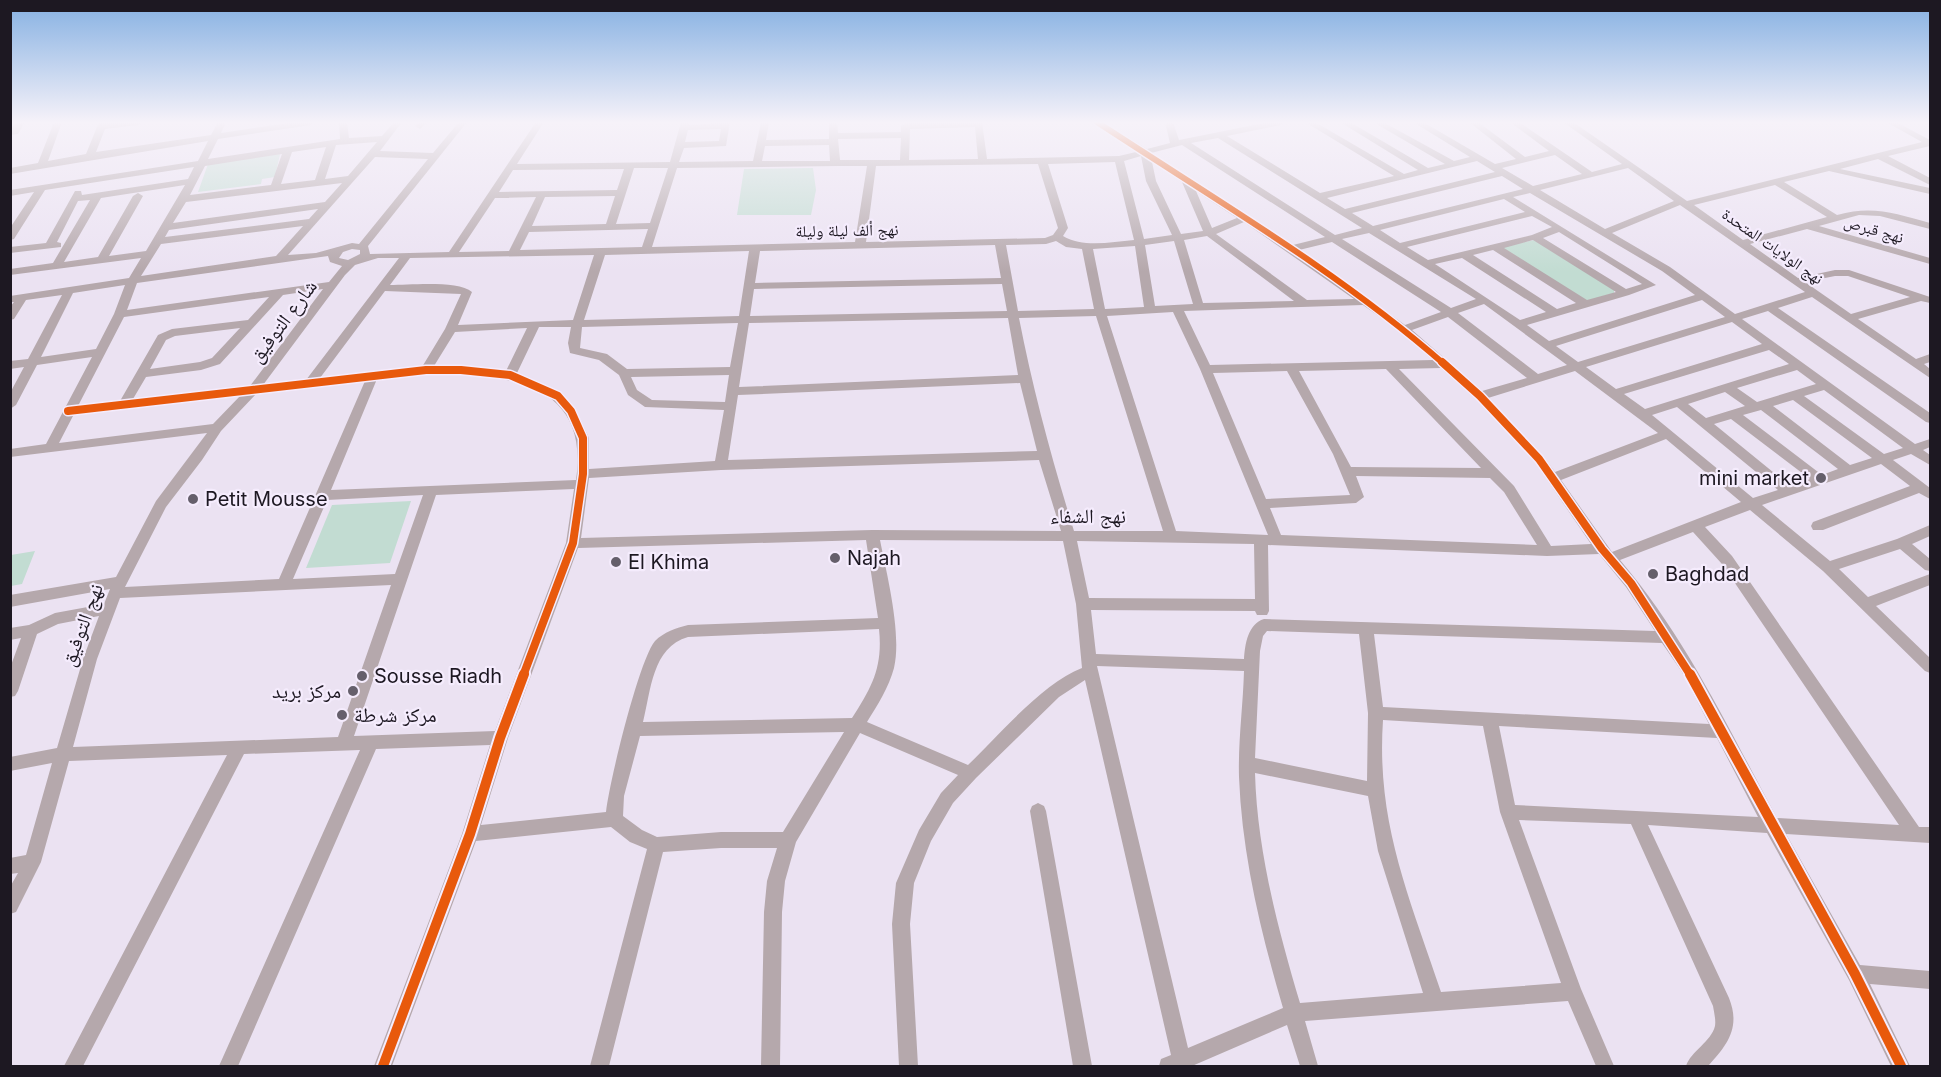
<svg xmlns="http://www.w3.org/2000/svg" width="1941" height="1077" viewBox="0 0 1941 1077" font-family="Inter,'Noto Naskh Arabic',sans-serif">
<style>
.green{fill:#c2dcd2}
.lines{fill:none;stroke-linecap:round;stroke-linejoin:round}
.minor{fill:#b5a8ac;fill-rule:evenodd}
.cycleway-far2-casing{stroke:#f5ecfd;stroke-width:9}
.cycleway-far1-casing{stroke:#f5ecfd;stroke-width:11}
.cycleway-casing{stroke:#f5ecfd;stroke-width:14}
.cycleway-far2{stroke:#e8590c;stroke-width:6}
.cycleway-far1{stroke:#e8590c;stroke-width:8}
.cycleway{stroke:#e8590c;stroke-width:10}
.poi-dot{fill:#655f6b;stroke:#f5ecfd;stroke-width:2}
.labels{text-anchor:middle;stroke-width:4.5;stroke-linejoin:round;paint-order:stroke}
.far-street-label{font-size:16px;fill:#1d1822;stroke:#f5ecfd}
.street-label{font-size:20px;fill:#1d1822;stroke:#f5ecfd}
.poi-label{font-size:20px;fill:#1d1822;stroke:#f5ecfd;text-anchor:start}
</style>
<rect width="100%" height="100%" fill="#ebe2f2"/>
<path class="green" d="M280 154 275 177 262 179 261 184 198 192 208 164Z
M813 168 816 190 811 215H737L744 169Z
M1534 240 1614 290V293L1586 301 1504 250 1503 247Z
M411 501 390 563 306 568 332 505Z
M35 551 22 584 11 586V555Z"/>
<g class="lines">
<path class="minor" d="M17 122H25L18 134 10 135V129Z
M54 122H62L48 161 86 154 99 122H107V123L142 122 138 125 105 129 96 152 211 135 218 122H226L221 133 295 122H315L311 125 218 139 208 159 340 139 339 122H347L349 138 382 136 394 122H402L380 151 433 153 459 122H467L368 246 370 254 449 252 536 122H544L517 164 670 162 681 122H689V125L730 122 726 146 684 148 679 162 753 161 761 122H769L766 140 829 139V122H837L838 133 901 132V126L906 123 982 122 987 159 1119 156 1136 152 1093 122H1103L1147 149 1170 143 1165 122H1173L1179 140 1269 122H1285L1281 125 1227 136 1320 193 1394 176 1305 122H1315L1404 174 1418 170 1340 122H1350L1428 168 1445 164 1373 122H1383L1454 161 1470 157 1413 122H1423L1495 164 1516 159 1469 122H1478L1525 157 1549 151 1510 122H1519L1592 172 1622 164 1563 122H1573L1687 201 1922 142 1886 122H1896L1930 140V146L1888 156 1930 178V185L1878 159 1840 169 1930 188V194L1829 171 1784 182 1837 215C1874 205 1895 214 1930 223V229L1880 216 1859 215 1819 226 1930 258V264L1807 229 1750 244 1798 278 1835 270H1849L1930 297V303L1921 301 1858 319 1916 359 1930 354V362L1924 364 1930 369V378L1812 297 1778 308 1930 413V423L1926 422 1768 311 1742 319 1915 444 1930 439V447L1923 450 1930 455V465L1911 454 1893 460 1930 488V499L1919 493 1823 530H1813L1811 526 1813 522 1910 486 1881 464 1762 505 1830 561 1897 539 1930 525V536L1912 544 1930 559V571L1925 570 1900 549 1839 569 1868 597 1930 574V585L1876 606 1930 658V673L1925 671 1823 571 1750 510 1705 527 1732 556 1919 827H1930V843L1786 834 1860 965 1930 971V989L1870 984 1910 1066H1891L1849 980 1767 833 1648 825 1729 998C1741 1028 1727 1045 1708 1066H1686C1691 1051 1711 1042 1715 1026 1716 1020 1714 1012 1713 1006L1631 824 1519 820 1581 989 1614 1066H1596L1568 1001 1305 1021 1318 1066H1300L1287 1025 1192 1066H1159L1161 1059 1171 1055 1085 680 1059 697 976 778 953 803 931 841 914 883 910 924 918 1066H899L892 924 896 883 919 830 941 793 958 775 860 733 796 842 785 881 782 912 780 1066H761L764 912 767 881 777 848H721L663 852 609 1066H590L647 849 630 842 611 827 476 841 392 1066H374L462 834 490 745 376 749 238 1066H219L360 750 244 754 83 1066H64L227 755 69 761 41 862 16 912 10 914V887L18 873 10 874V858L26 855 52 763 10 771V757L57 748 83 659 99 616 58 624 37 634 18 691 15 696 10 697V668L21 638 10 640V628L29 625 55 613 104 604 110 589 10 607V595L116 577 156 501 207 433 10 457V449L46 444 92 357 37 365 16 405 10 409V393L24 367 10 369V361L28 359 62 295 26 300 14 319 10 320V307L14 302H10V296L129 278 141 258 10 275V269L53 263 90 200 78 201 57 242 61 243V247L10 253V247L46 243 75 191H81L82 195 188 179 194 167 45 190 14 239 10 240V228L34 192 10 196V190L198 161 208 141 10 174V168L38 163ZM975 127 978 159 909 160 910 129ZM721 129 719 141 685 142 688 130ZM901 138 900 160H840L838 139ZM1218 138 1362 228 1335 235 1191 143ZM377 142 348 176 325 179 336 145ZM829 145 830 161H762L765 146ZM1182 145 1325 237 1293 245 1151 153ZM326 147 315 180 281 184 292 152ZM282 154 271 185 190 195 205 166ZM1555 155 1582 174 1533 186 1502 168ZM1141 156 1146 181 1172 235 1144 239 1124 161ZM375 157 428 159 359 244 352 243 316 253 288 255ZM1477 161 1495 172 1345 209 1327 198ZM1115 162 1134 240C1111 242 1083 248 1063 236L1068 228 1048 164ZM1152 162 1182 182 1203 231 1181 234 1156 181ZM1038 164 1058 228 1053 235 1045 238 866 242 876 166ZM838 166H867L855 242 652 247 677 168ZM634 168H668L650 223 616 224ZM1628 168 1674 201 1605 229 1540 190ZM624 169 617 190 499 192 513 170ZM1502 176 1523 189 1373 226 1352 213ZM342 183 325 202 173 223 186 202ZM185 185 146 251 109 256 143 196 138 193 133 196 98 257 64 262 101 198ZM1775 185 1827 217 1743 240 1694 205ZM1196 191 1237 218 1212 228ZM1530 193 1662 271 1695 295 1549 341 1527 325 1629 295 1656 285 1513 197ZM615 196 606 224 532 226 545 197ZM536 197 509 251 459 252 495 198ZM1504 199 1525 212 1400 243 1380 230ZM1680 205 1805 292 1735 314 1670 267 1612 233ZM318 209 309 219 165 237 169 230ZM1532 216 1552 227 1532 235 1428 260 1407 247ZM1244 222 1354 299 1307 300 1216 234ZM303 226 276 256 141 276 161 244ZM648 229 642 247 520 250 529 232ZM1559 232 1642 284 1626 289 1543 238ZM1369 233 1476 299 1451 308 1342 239ZM1207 236 1294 301 1203 303 1184 240ZM1533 240 1616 292 1587 300 1504 248ZM1056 241 1066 247 1082 249 1094 309 1018 311 1006 245 1046 244ZM1174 241 1193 304 1155 306 1145 245ZM1332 242 1441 312 1405 325 1299 250ZM995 245 1001 278 755 283 760 251ZM1135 246 1144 307 1105 309 1093 249ZM352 249 360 250V254L348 260 339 258 343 252ZM1493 250 1576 303 1557 309 1473 255ZM749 251 739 316 584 320 605 255ZM594 255 573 320 458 325 472 292C458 280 410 285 390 285L410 258ZM328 256 330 262 342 266 329 282 127 310 137 283ZM378 258H399L306 380 263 385 345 275 355 265ZM1462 258 1546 312 1520 320 1435 264ZM1835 276H1848L1910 297 1851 314 1805 282ZM1002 284 1007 311 750 316 754 289ZM125 285 114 314 96 349 41 357 73 293ZM323 289 250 386 133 399 146 377 201 370 220 364 283 295ZM385 291 461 294 445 329 422 367 320 378ZM269 297 248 320 172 329 158 335 120 401 78 406 124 317ZM1702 300 1725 317 1578 362 1556 346ZM1484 304 1567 365 1538 374 1458 313ZM1363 305 1400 331 1433 360 1210 365 1184 311ZM1173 312 1200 369 1268 535 1176 531 1107 316ZM1096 316 1163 531H1074C1052 460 1033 390 1019 318ZM1448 317 1527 378 1482 391 1412 330ZM1008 318 1018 375 739 387 749 323ZM1732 322 1762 344 1616 389 1586 367ZM738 323 730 367 627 369 607 354 580 348 582 327ZM539 327H571L568 343 570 353 599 360 619 375 628 395 645 407 724 410 715 461 589 469V438L575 408 562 393 517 373ZM240 328 212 358 200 362 150 369 166 340 175 336ZM527 328 506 371 461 366H434L455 332ZM1769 350 1789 364 1645 409 1624 394ZM1441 368 1476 399 1535 462 1591 544 1551 546 1514 486 1399 369ZM1386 369 1481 468 1351 467 1299 371ZM1797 370 1816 384 1757 402 1737 388ZM1287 371 1333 454 1350 495 1266 499 1213 373ZM1575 371 1658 433 1555 472 1543 456 1488 398ZM426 374C501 374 591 379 576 480L331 490 377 379ZM729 375 725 402 652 400 637 390 631 377ZM365 381 279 579 125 587 166 507 202 460 221 431 257 393ZM1020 383 1037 451 728 460 738 395ZM1824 390 1903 448 1884 454 1804 396ZM1725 392 1745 406 1706 418 1688 404ZM241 395 213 424 59 443 74 414ZM1793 400 1872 458 1850 465 1773 406ZM1677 407 1778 490 1753 498 1652 415ZM1761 410 1838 469 1822 475 1743 415ZM1731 419 1810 479 1790 486 1714 424ZM1666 439 1741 502 1612 552 1561 480ZM1039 460 1061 531 872 530 581 538 589 478 721 470ZM1356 476 1490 478 1504 492 1537 545 1281 535 1270 508 1356 503 1364 497ZM574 489 566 543 495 731 354 736 436 495ZM423 495 395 574 293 579 327 500ZM1693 532 1722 564 1899 825 1777 818C1729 730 1686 637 1620 560ZM866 540 878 618 688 625C676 628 664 632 655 641 639 660 609 783 606 812L481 825 508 738 578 548ZM880 540 1063 541 1076 604 1082 668C1044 682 999 735 968 765L867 722C877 706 889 687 894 668 902 634 887 575 880 540ZM1077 541 1254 544 1255 599 1089 598ZM1268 545 1547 556 1599 554 1626 587 1655 631 1264 619C1248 624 1245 644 1244 659L1096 654 1091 610 1255 611 1257 615H1267L1269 611ZM391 585 338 737 73 747 97 659 120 598ZM879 629C883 667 872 687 852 718L643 722C651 691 652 647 688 637ZM1267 631 1359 634 1368 713 1367 781 1255 758 1260 651 1263 636ZM1374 634 1662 643 1682 672 1709 724 1383 707ZM1097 666 1244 671C1243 706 1238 742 1239 777 1242 855 1261 933 1283 1008L1188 1048ZM1383 720 1483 726 1500 812 1561 983 1441 992C1409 896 1376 823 1383 720ZM1499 726 1717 738 1758 817 1515 805ZM844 732 783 832H721L657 837 642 830 623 816 624 796 640 736ZM1255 773 1368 796 1378 851 1423 993 1300 1003C1278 929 1257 850 1255 773Z
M419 122H427L420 129 415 126Z
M1038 803 1044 806 1046 811 1092 1066H1073L1030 811 1032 806Z"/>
<g class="cycleway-far2-casing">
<path id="cycleway-far2" d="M1097 122C1214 199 1338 271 1444 364"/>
</g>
<g class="cycleway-far1-casing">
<path id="cycleway-far1" d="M1442 362 1480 396 1539 459 1602 549 1631 583 1691 676
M68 411 426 370H461L510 375 558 396 571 411 583 438V474L573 543 523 676"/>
</g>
<g class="cycleway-casing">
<path id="cycleway" d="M1690 674 1855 974 1901 1066
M383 1066 470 834 500 738 524 674"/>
</g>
<use href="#cycleway-far2" class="cycleway-far2"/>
<use href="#cycleway-far1" class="cycleway-far1"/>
<use href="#cycleway" class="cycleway"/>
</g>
<linearGradient id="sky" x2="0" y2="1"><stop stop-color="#85b0e2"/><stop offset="0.45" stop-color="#f6f2f9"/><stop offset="1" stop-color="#f6f2f9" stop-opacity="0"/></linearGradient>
<rect width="1941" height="272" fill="url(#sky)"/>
<g class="poi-dot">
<circle cx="1821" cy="478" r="6"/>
<circle cx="193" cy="499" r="6"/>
<circle cx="835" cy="558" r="6"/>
<circle cx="616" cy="562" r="6"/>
<circle cx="1653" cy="574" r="6"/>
<circle cx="362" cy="676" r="6"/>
<circle cx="353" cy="691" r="6"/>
<circle cx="342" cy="715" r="6"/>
</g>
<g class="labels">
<g class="far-street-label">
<text transform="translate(1874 229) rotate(16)" y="6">نهج قبرص</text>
<text transform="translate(847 230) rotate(-1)" y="6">نهج ألف ليلة وليلة</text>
<text transform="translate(1773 246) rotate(35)" y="6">نهج الولايات المتحدة</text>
</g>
<g class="street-label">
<text transform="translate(283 321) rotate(-53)" y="7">شارع التوفيق</text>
<text x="1088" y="523">نهج الشفاء</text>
<text transform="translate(82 625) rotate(-70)" y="7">نهج التوفيق</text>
</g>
<g class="poi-label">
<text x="1809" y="485" text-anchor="end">mini market</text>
<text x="205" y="506">Petit Mousse</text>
<text x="847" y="565">Najah</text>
<text x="628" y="569">El Khima</text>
<text x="1665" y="581">Baghdad</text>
<text x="374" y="683">Sousse Riadh</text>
<text x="341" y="698" text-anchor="end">مركز بريد</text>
<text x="354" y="722">مركز شرطة</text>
</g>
</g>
<rect width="1941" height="1077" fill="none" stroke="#1d1822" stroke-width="24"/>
</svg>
